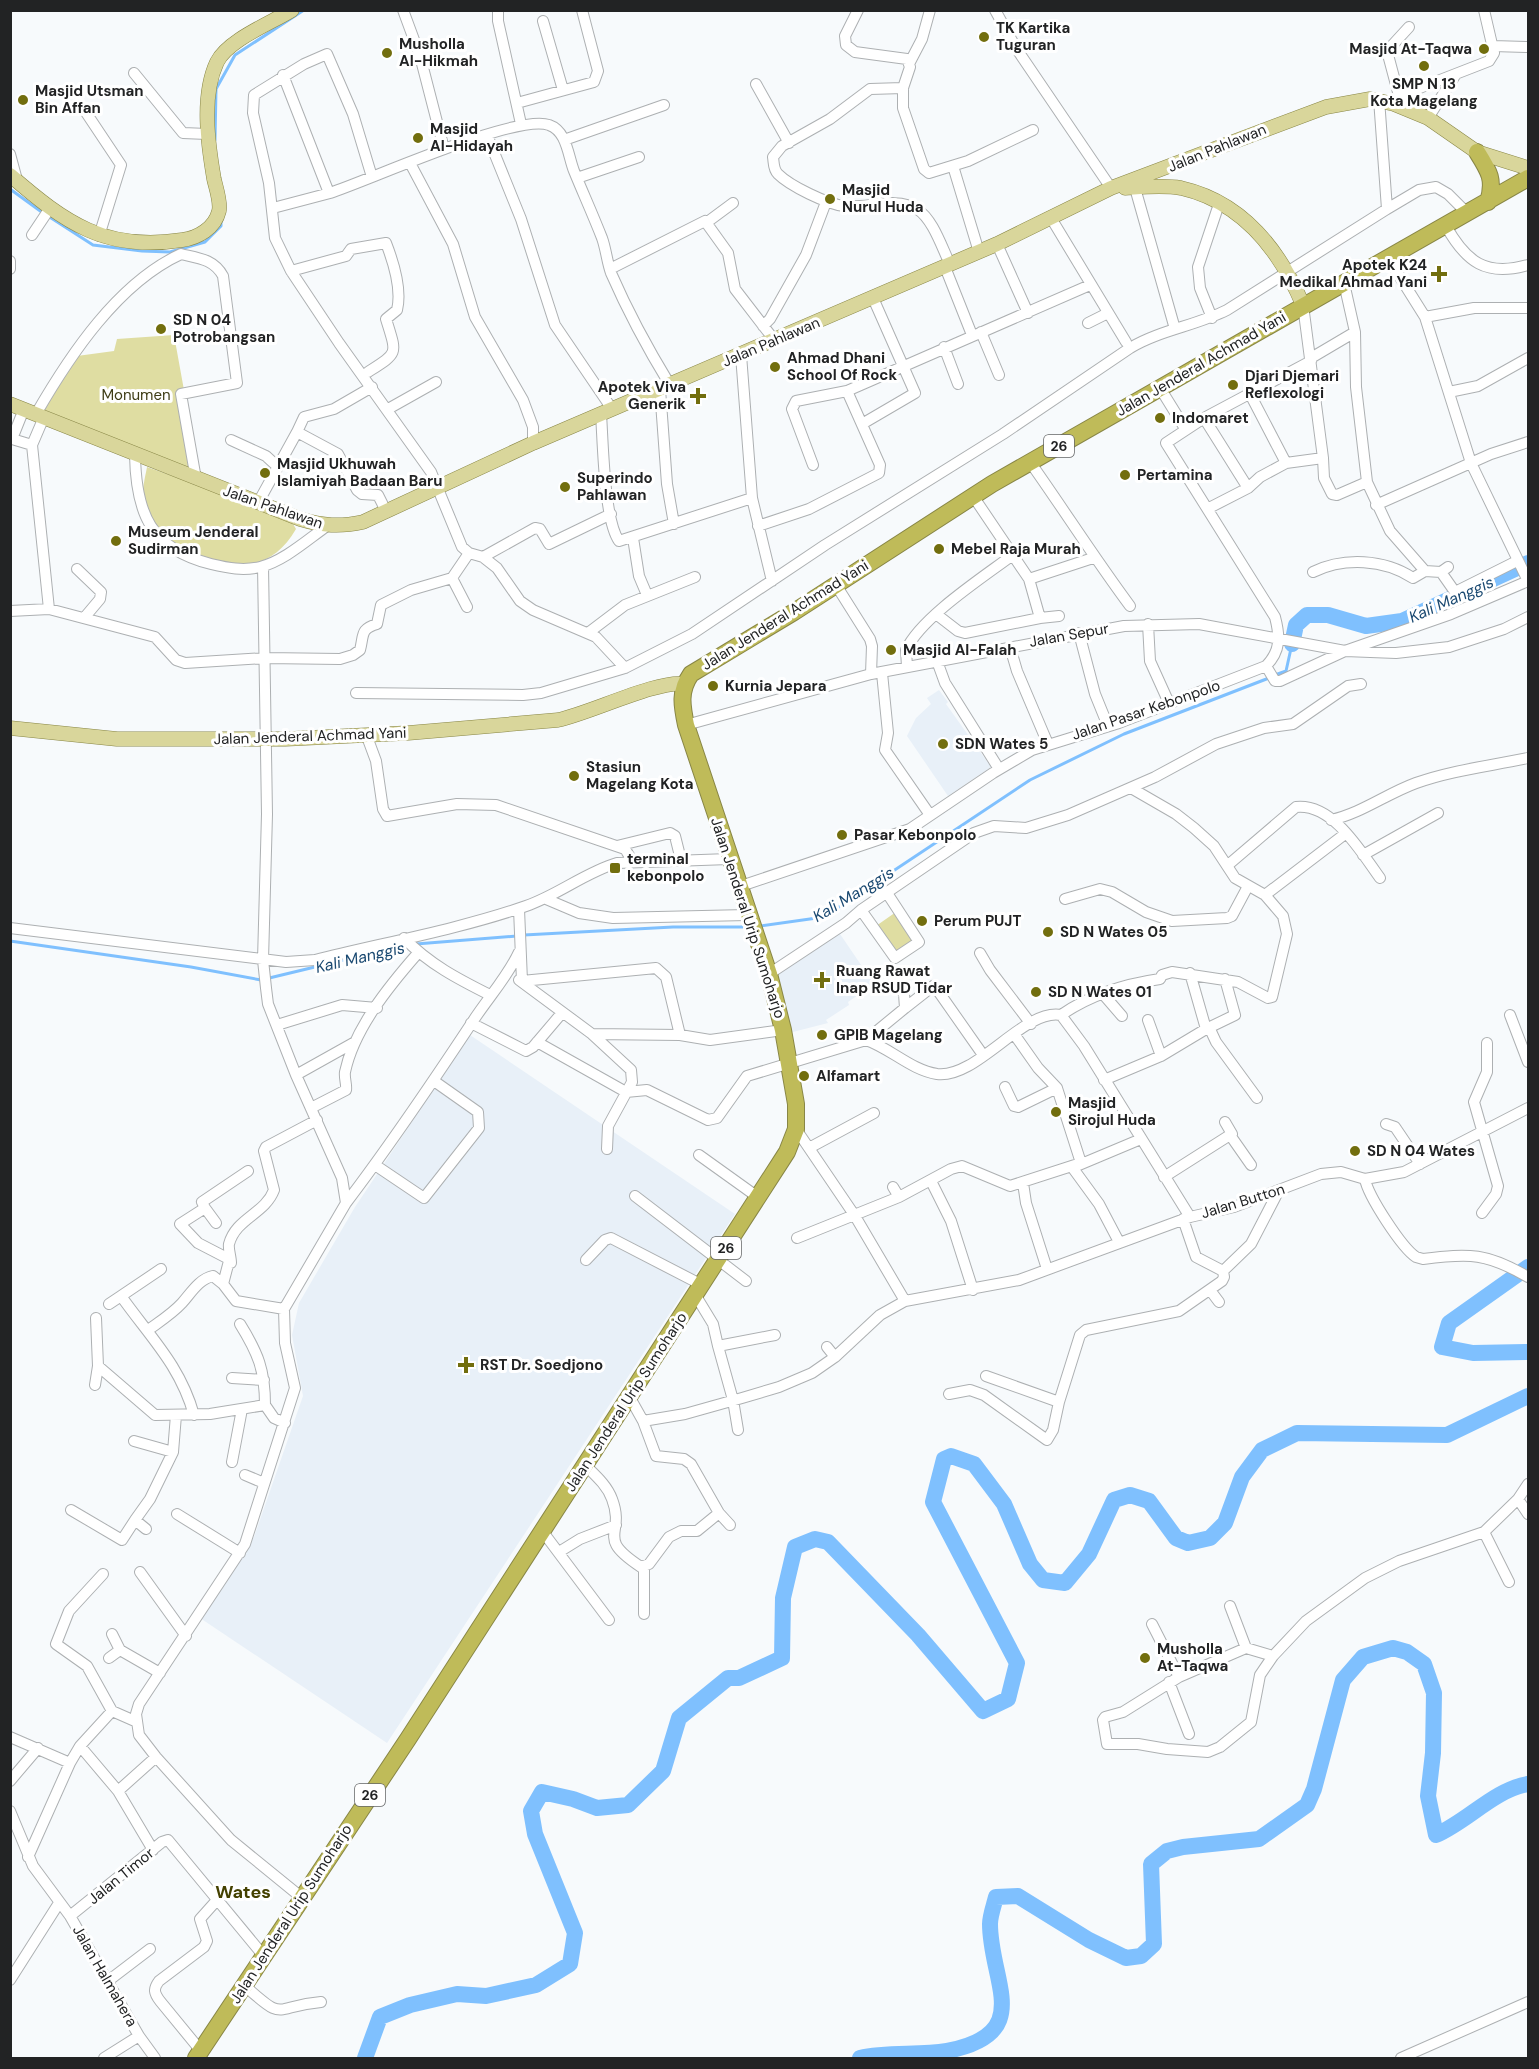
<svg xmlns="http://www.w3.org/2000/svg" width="1539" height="2069" viewBox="0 0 1539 2069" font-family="'DM Sans',sans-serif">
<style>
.built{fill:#e8f0f8}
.green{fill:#dfdda2}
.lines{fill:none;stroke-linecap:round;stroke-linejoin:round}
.stream{stroke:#7fc0fe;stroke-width:3}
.river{stroke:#7fc0fe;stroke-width:16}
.minor-casing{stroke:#adb0b2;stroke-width:12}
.major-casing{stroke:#888646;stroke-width:15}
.highway-casing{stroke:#888646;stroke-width:18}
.minor{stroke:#fff;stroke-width:10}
.major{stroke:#d9d69b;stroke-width:14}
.highway{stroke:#bfbb59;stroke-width:16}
.poi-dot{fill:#726e0e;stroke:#fff;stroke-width:2}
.labels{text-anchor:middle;stroke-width:6;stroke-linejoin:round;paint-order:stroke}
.shield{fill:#fff;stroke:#646566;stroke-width:1.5}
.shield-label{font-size:14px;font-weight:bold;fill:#222324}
.poi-label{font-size:15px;font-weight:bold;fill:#222324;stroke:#fff;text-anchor:start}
.street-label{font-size:15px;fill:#222324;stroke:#fff}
.park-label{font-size:15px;fill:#3f3d17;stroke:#fff}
.water-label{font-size:16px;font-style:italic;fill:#1a4971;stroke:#fff}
.quarter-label{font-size:18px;font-weight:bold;fill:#444100;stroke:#fff}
</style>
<rect width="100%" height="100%" fill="#f7fafc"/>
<path class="built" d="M939 690 948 702 946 704 991 767 948 796 907 736 916 718 931 704 927 698Z
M838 931 874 984 848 1002 849 1005 826 1020 828 1023 789 1033 771 976Z
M470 1035 735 1214 387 1743 200 1618 254 1537 303 1396 292 1335 299 1303 355 1207Z"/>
<path class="green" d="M174 335 199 473 42 409 77 356 114 351 117 339Z
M147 467 289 517 296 529C270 574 228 573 185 550 179 547 170 544 164 540 157 533 147 513 144 503 141 492 145 478 147 467Z
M896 912 915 940 895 955 876 926Z"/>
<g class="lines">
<path class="stream" d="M215 140 216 89 235 55 304 10
M10 189 43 213
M48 216 93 245 142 251 170 252 205 242 221 226V221
M1275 675 1286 671 1292 644
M760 926 824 917 1030 780 1124 734 1269 678
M524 935 673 927H748
M10 941 191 967 261 980 406 945
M416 944 517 936"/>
<path class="river" d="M1292 644 1296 625 1307 615H1328L1366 626 1402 621 1528 563
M1528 1267 1449 1323 1442 1347 1473 1353 1528 1352
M365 2058 380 2017 410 2005 457 1994 486 1996 536 1985 570 1964 575 1933 535 1834 531 1811 542 1792 573 1799 597 1808 628 1805 663 1771 679 1718 728 1678H739L782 1658 783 1598 795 1547 815 1539 828 1542 918 1635 983 1711 1008 1699 1017 1663 933 1502 944 1459 951 1456 974 1464 1004 1504 1030 1564 1043 1580 1065 1583 1089 1554 1114 1500 1130 1495 1149 1501 1176 1538 1188 1543 1210 1538 1225 1523 1242 1477 1262 1450 1297 1433 1447 1435 1528 1396
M860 2058C887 2051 918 2056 947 2051 1036 2034 990 1982 990 1924 990 1916 994 1905 996 1897L1018 1896 1089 1940 1126 1958 1141 1956 1154 1944 1151 1864 1167 1851 1183 1847 1259 1839 1307 1805 1314 1789 1343 1680 1363 1657 1393 1648 1407 1652 1424 1664 1434 1693 1433 1753 1428 1796 1436 1835C1468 1821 1494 1790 1528 1784"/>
<g class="minor-casing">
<path id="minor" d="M403 10 420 56 444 149
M498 10V21L521 124
M858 10 845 36 846 45 855 52 907 59 910 67 903 88 870 89 830 119 782 146 773 157C774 163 773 169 778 174 790 186 827 204 844 206 866 209 895 196 917 209 933 219 942 248 950 264
M995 10 1016 48 1111 188
M543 21 563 90
M1493 46 1528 47
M910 62 922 39 930 10
M134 73 183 133 207 134
M283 75 329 193
M756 84 789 143
M903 88V108L924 169 929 173 968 161 1033 130
M1399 96 1387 51 1409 27
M517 103 594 82 598 71 582 10
M1394 104 1399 96 1489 61 1494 53 1484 10
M85 111 121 165 99 236
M1428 118 1456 74
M487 135 521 219 555 325 612 409
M564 140 664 105
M10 154 17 180
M410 163 453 244 475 317 523 400 533 427V443
M953 166 979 252
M372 177 353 114 327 54 304 64 254 95 253 113 269 183 275 238 291 271 339 343 431 472 462 547 469 553 483 557 497 568 520 601 533 610 596 637 625 668
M577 178 639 157
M1135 188 1175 329
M273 208C292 203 311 198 330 193 370 180 517 113 549 125 567 131 568 156 574 171 583 193 593 215 602 238 606 249 607 262 611 273 628 312 648 349 670 385
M1387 209 1419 190 1436 187 1448 194 1466 212
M1051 218 1126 342
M706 223 733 203
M1446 226C1466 262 1486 277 1528 265
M32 235 50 208
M997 244 1028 313
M1388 258 1425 317 1471 463 1528 581
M10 261V269
M945 267 972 335
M610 269 705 221 728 253 735 289 775 341
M291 271 346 256 351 249 386 243C393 261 402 290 397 310L386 319C397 355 399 352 368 372
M1344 283 1355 332 1356 387 1367 482 1390 531 1425 571 1441 572 1448 567
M1425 317 1474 308H1528
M1212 318 1200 288 1198 267 1219 204
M1088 323 1108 313
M763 326 770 319 806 255 826 202
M981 332 999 375
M944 347 958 384
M741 355 752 498 772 581
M1311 358 1355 332
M1160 388 1186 430
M660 389 667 484 674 524
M847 391 1090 285
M1449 392 1478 386 1528 358
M1250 394 1286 463
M24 409 12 439 32 445 44 417
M388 409 436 382
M36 414C70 355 118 283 181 254 198 258 214 259 223 276L237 383 181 394 196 479
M601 414C603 442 604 520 619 541L752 498
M1204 418 1248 488
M862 424 915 393 873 298
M297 432 304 417 334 409 372 387
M231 440 266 456 278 467
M135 455C136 514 151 549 211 564 228 568 243 571 260 567 284 561 307 540 327 526
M1323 458 1324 478 1332 494 1337 495 1367 482
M1030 462C1064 510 1095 559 1130 606
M259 501 297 432 338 454 357 490 362 494 378 495 386 511
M1376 505 1491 454 1528 442
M1209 508 1248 488 1260 477 1286 463 1323 458 1303 305
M758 526 809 509 879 473 880 465 847 391 796 401 792 409 813 465
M633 538 639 576 647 595
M483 557 535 528 540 529 549 544 611 514
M263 566 267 814 263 960 266 988 268 1004 296 1075 342 1178 346 1203 284 1309 285 1343 295 1388 245 1544 139 1704 136 1714 139 1735 156 1757 231 1840 301 1897
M77 569 101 592 100 599 84 618
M1313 572C1344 557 1384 559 1413 578L1425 571
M1441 572 1455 592 1517 561
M452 578 467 607
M1029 579 1093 558
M836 585 870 639 872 646 871 674
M49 609 155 637 176 660 185 663 265 658 340 659 353 655 360 650C364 635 360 629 377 624L381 605 411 590 452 578 469 553
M10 611 49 609 32 445
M936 614 958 631 965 633 1040 618 1029 579 973 496
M1040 618 1059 616
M1148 624 1150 661 1169 703
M588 633 625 605 695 577
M1079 633 1095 694 1108 726
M1010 647 1017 671 1048 744
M937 661 945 683 999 769
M1266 666 1275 681H1280L1345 651 1451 614 1528 581
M907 667 906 650C921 617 985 576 1014 554
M882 673 888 733 885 750 930 815
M356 693 523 695 541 693 625 668 692 634 825 545 1003 434 1130 348C1160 330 1195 326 1227 310L1387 209 1379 99
M686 725 871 674 1124 626 1199 624 1345 651 1396 653 1449 647 1504 629 1528 617
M366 734 376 761 383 809 387 816 457 804 496 805 625 849 633 862
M1331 820C1362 813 1386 794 1416 783 1452 770 1491 766 1528 758
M617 846 670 833 675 836 681 860
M1363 855 1438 813
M1228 865 1296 807C1333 803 1361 852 1380 878
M738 887 910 829 993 773 1032 750 1119 723 1266 666C1281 651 1280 636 1275 617L1166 443 1204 418 1311 361
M1265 895 1345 834
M546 899 579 913 613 918 747 915
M1065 899 1100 889 1112 892 1146 912 1172 921 1227 918 1232 916 1247 888
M519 909 522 981 656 968 666 977 680 1035 710 1040 783 1030
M861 910 895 958 919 942 887 893
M10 928 286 962 315 960C383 943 460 929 526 906 558 895 586 872 617 863L729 859
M404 938C429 964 458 979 490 995
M980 953 990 970 1031 1024
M769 974 846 923 861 910 974 833 994 826 1026 828 1068 815 1155 777 1216 744 1264 728 1293 724 1348 686 1361 684
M519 980 592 1034 631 1070 632 1082 608 1126 607 1149
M1103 994 1122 1016
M905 1008 933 986 936 988 983 1055
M1061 1015C1090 995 1125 984 1160 979L1162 975 1172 972 1238 982 1268 998 1272 997 1287 934 1283 916 1265 895 1235 878 1214 846 1194 828 1176 814 1131 788
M1510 1015 1528 1062
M1148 1020 1161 1056
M471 1023 526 1051 533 1047 561 1014
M277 1025 342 1005 377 1008
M1209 1027 1216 1042 1257 1098
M1206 1029 1235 1015 1225 979
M592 1034 680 1035
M866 1040 905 1008 904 994 898 986
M537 1042 626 1092 647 1090 708 1120 717 1118 747 1076 866 1040C890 1048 911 1070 937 1074 977 1079 1024 1008 1061 1015L1084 1046 1190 1217 1234 1207 1321 1174 1341 1172 1365 1179 1404 1172 1528 1108
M296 1075 355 1042
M1104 1080 1161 1056 1206 1029 1190 973
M1005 1087 1014 1106 1018 1107 1057 1088
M311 1108 346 1090C347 1085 344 1078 345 1072 354 1029 389 986 418 953
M1225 1122 1232 1134 1230 1135
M1386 1124 1395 1127 1420 1164
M796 1129 855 1216 905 1301
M809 1148 874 1113
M699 1155 759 1198
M375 1165 424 1198 479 1128 478 1112 434 1081
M1079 1165 1141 1139
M1072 1167 1099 1204 1119 1242
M248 1171 202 1202 205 1208 180 1224 198 1243 227 1258 229 1261 223 1284 236 1301 284 1309
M1164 1177 1230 1135 1251 1165
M1365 1179C1368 1196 1402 1248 1416 1257L1423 1259C1470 1253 1487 1253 1528 1277
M931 1181 951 1221 973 1290
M1023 1183 1026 1203 1047 1269
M635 1196 746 1281
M899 1197 951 1169 962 1166 1010 1186 1081 1163 1057 1088 1038 1068 1014 1034
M346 1203C391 1144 432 1083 473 1021 488 998 508 976 519 952
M205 1208 216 1223
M1482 1213 1496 1194 1498 1186 1474 1102 1487 1072V1043
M797 1238 899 1197 893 1187
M586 1260 605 1240 611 1238 702 1285
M231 1263C231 1257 228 1249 229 1244 236 1218 265 1214 274 1190L264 1151 266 1147 317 1120
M161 1269 121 1296C150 1337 180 1365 194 1415
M1223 1271 1251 1244 1278 1192
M1210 1290 1219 1302
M696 1296 713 1324 718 1346
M109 1304 121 1296
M96 1318 98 1366 155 1415 210 1414 265 1405 274 1418 285 1423
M240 1324C258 1353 265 1370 265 1405
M148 1330C159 1322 172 1314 182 1303 191 1293 199 1279 213 1276L223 1284
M827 1347 835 1357
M986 1376 1059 1402 1080 1335 1086 1330 1179 1311 1222 1281 1224 1277 1223 1271 1196 1257 1183 1219
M232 1378 264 1380
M95 1385 98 1366
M949 1394 970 1390 984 1395 1047 1440 1053 1430 1059 1402
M629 1396 643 1421 656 1456 684 1459 691 1464 719 1513 730 1525
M643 1421 685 1414 742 1398 779 1387 812 1373 835 1357 880 1315 905 1301 1019 1280 1190 1217
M738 1430 733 1400 718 1346 775 1335
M134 1441 173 1452 176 1415
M232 1462 242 1409
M585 1465C595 1475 607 1485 612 1499 626 1536 594 1536 641 1567L649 1564 669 1537 681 1531H697L719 1513
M245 1475 264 1483
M1518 1499 1528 1514
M71 1510 122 1540 135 1520 146 1529
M177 1514 240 1553
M135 1520 150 1499 173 1452
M543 1532 609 1620
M1484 1532 1509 1582
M559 1552 580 1539 616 1525
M644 1568V1614
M140 1572 186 1636
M103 1574 69 1611 56 1644 87 1666 112 1711
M1230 1606 1246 1648
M1152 1624 1179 1677
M112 1634 120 1650
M1246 1648 1273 1656 1260 1675 1251 1722 1220 1747 1208 1752 1167 1749 1138 1744H1107L1103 1720 1105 1717 1123 1712 1179 1677Z
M1273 1656 1306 1621 1365 1578 1399 1561 1484 1532 1518 1499 1528 1484
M109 1658 120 1650 160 1673
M1169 1682 1189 1734
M10 1737 70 1763
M80 1746 118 1791 153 1850
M10 1781 38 1748
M118 1791 156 1757
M10 1811 33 1866 70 1916 139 2036
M28 1857 70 1763 80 1746 112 1711 137 1722
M70 1916 162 1842 168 1840 263 1955
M10 1980 59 1903
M108 1981 150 1949
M244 1985C287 2024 272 2006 321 2002
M201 2051 160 2001C154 1993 153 1989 159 1981L204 1947 207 1941 200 1919 217 1900
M104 2058 139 2036 155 2058
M1401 2058 1528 2002"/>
</g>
<g class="major-casing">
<path id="major" d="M10 175C65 223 106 252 182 240 198 238 215 228 219 211 221 202 216 188 214 179 208 144 201 96 217 62 228 40 271 23 292 10
M1125 188C1143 187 1163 185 1181 188 1243 202 1280 251 1303 305
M10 404 300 519C323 526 340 527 363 522L533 443 997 244 1111 188 1326 107 1370 99 1394 104 1428 118 1477 152 1528 168
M10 728 117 739H285L408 733 558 720C591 713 657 680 684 684"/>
</g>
<g class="highway-casing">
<path id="highway" d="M1477 152C1489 171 1495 180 1488 202
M196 2058 408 1739 787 1152 796 1129V1104L783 1030 769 974 686 725C682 706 679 691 691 674L794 612 992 484 1528 178"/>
</g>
<use href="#minor" class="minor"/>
<use href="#major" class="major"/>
<use href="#highway" class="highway"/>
</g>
<g class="poi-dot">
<circle cx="984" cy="37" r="6"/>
<circle cx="1484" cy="49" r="6"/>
<circle cx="387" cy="53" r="6"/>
<circle cx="1424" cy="66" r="6"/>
<circle cx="23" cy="100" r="6"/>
<circle cx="418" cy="138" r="6"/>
<circle cx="830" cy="199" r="6"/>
<path d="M1436 265h6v6h6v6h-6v6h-6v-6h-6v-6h6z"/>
<circle cx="161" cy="329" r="6"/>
<circle cx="775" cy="367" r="6"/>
<circle cx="1233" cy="385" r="6"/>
<path d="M695 387h6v6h6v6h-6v6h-6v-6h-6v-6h6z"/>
<circle cx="1160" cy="418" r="6"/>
<circle cx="265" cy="473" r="6"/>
<circle cx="1125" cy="475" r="6"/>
<circle cx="565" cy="487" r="6"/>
<circle cx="116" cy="541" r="6"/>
<circle cx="939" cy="549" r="6"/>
<circle cx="891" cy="650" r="6"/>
<circle cx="713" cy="686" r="6"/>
<circle cx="943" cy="744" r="6"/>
<circle cx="574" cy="776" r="6"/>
<circle cx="842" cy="835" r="6"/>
<rect x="609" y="862" width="12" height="12" rx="3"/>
<circle cx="922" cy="921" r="6"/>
<circle cx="1048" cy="932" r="6"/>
<path d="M819 971h6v6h6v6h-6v6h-6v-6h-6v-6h6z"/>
<circle cx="1036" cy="992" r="6"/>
<circle cx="822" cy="1035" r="6"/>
<circle cx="804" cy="1076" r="6"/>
<circle cx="1056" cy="1112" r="6"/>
<circle cx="1355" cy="1151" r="6"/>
<path d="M463 1356h6v6h6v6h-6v6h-6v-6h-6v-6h6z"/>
<circle cx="1145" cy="1658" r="6"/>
</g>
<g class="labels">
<g class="shield">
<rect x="1044" y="435" width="30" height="22" rx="4.5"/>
<rect x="711" y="1237" width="30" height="22" rx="4.5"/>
<rect x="355" y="1784" width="30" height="22" rx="4.5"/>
</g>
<g class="shield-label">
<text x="1059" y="451">26</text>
<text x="726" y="1253">26</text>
<text x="370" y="1800">26</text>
</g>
<g class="poi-label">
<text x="996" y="33">TK Kartika<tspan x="996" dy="17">Tuguran</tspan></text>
<text x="399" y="49">Musholla<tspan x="399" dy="17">Al-Hikmah</tspan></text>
<text x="1472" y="54" text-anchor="end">Masjid At-Taqwa</text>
<text x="1424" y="89" text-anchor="middle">SMP N 13<tspan x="1424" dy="17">Kota Magelang</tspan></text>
<text x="35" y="96">Masjid Utsman<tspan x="35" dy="17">Bin Affan</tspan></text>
<text x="430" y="134">Masjid<tspan x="430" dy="17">Al-Hidayah</tspan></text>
<text x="842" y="195">Masjid<tspan x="842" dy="17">Nurul Huda</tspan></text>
<text x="1427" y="270" text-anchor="end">Apotek K24<tspan x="1427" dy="17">Medikal Ahmad Yani</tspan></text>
<text x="173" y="325">SD N 04<tspan x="173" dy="17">Potrobangsan</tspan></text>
<text x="787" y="363">Ahmad Dhani<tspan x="787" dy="17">School Of Rock</tspan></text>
<text x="1245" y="381">Djari Djemari<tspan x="1245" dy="17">Reflexologi</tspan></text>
<text x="686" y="392" text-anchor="end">Apotek Viva<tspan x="686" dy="17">Generik</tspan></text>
<text x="1172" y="423">Indomaret</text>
<text x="277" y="469">Masjid Ukhuwah<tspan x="277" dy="17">Islamiyah Badaan Baru</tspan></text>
<text x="1137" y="480">Pertamina</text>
<text x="577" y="483">Superindo<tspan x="577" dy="17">Pahlawan</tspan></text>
<text x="128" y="537">Museum Jenderal<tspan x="128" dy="17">Sudirman</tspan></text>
<text x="951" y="554">Mebel Raja Murah</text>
<text x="903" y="655">Masjid Al-Falah</text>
<text x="725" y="691">Kurnia Jepara</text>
<text x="955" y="749">SDN Wates 5</text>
<text x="586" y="772">Stasiun<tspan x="586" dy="17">Magelang Kota</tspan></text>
<text x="854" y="840">Pasar Kebonpolo</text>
<text x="627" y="864">terminal<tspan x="627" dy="17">kebonpolo</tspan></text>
<text x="934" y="926">Perum PUJT</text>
<text x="1060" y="937">SD N Wates 05</text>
<text x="836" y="976">Ruang Rawat<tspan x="836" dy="17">Inap RSUD Tidar</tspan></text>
<text x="1048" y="997">SD N Wates 01</text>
<text x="834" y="1040">GPIB Magelang</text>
<text x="816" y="1081">Alfamart</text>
<text x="1068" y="1108">Masjid<tspan x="1068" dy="17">Sirojul Huda</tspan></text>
<text x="1367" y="1156">SD N 04 Wates</text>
<text x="480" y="1370">RST Dr. Soedjono</text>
<text x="1157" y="1654">Musholla<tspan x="1157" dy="17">At-Taqwa</tspan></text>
</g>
<g class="street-label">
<text transform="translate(1217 148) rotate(-22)" y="5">Jalan Pahlawan</text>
<text transform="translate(771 342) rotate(-23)" y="5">Jalan Pahlawan</text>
<text transform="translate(1201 364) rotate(-30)" y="5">Jalan Jenderal Achmad Yani</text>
<text transform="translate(273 507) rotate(19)" y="5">Jalan Pahlawan</text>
<text transform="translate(785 615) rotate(-32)" y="5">Jalan Jenderal Achmad Yani</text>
<text transform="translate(1069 635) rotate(-10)" y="5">Jalan Sepur</text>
<text transform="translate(1146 710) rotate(-19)" y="5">Jalan Pasar Kebonpolo</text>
<text transform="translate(310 736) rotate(-2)" y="5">Jalan Jenderal Achmad Yani</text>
<text transform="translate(748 918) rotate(72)" y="5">Jalan Jenderal Urip Sumoharjo</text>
<text transform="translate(1243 1201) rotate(-17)" y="5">Jalan Button</text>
<text transform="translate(626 1402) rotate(-57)" y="5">Jalan Jenderal Urip Sumoharjo</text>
<text transform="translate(121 1876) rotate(-39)" y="5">Jalan Timor</text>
<text transform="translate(291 1914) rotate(-57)" y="5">Jalan Jenderal Urip Sumoharjo</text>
<text transform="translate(105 1976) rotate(60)" y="5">Jalan Halmahera</text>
</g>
<g class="park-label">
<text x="136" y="400">Monumen</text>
</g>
<g class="water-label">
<text transform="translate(1451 599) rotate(-24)" y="6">Kali Manggis</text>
<text transform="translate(853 894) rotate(-31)" y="6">Kali Manggis</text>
<text transform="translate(360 957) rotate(-13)" y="6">Kali Manggis</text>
</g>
<g class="quarter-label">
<text x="243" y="1898">Wates</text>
</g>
</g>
<rect width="1539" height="2069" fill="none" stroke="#222324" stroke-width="24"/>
</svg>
